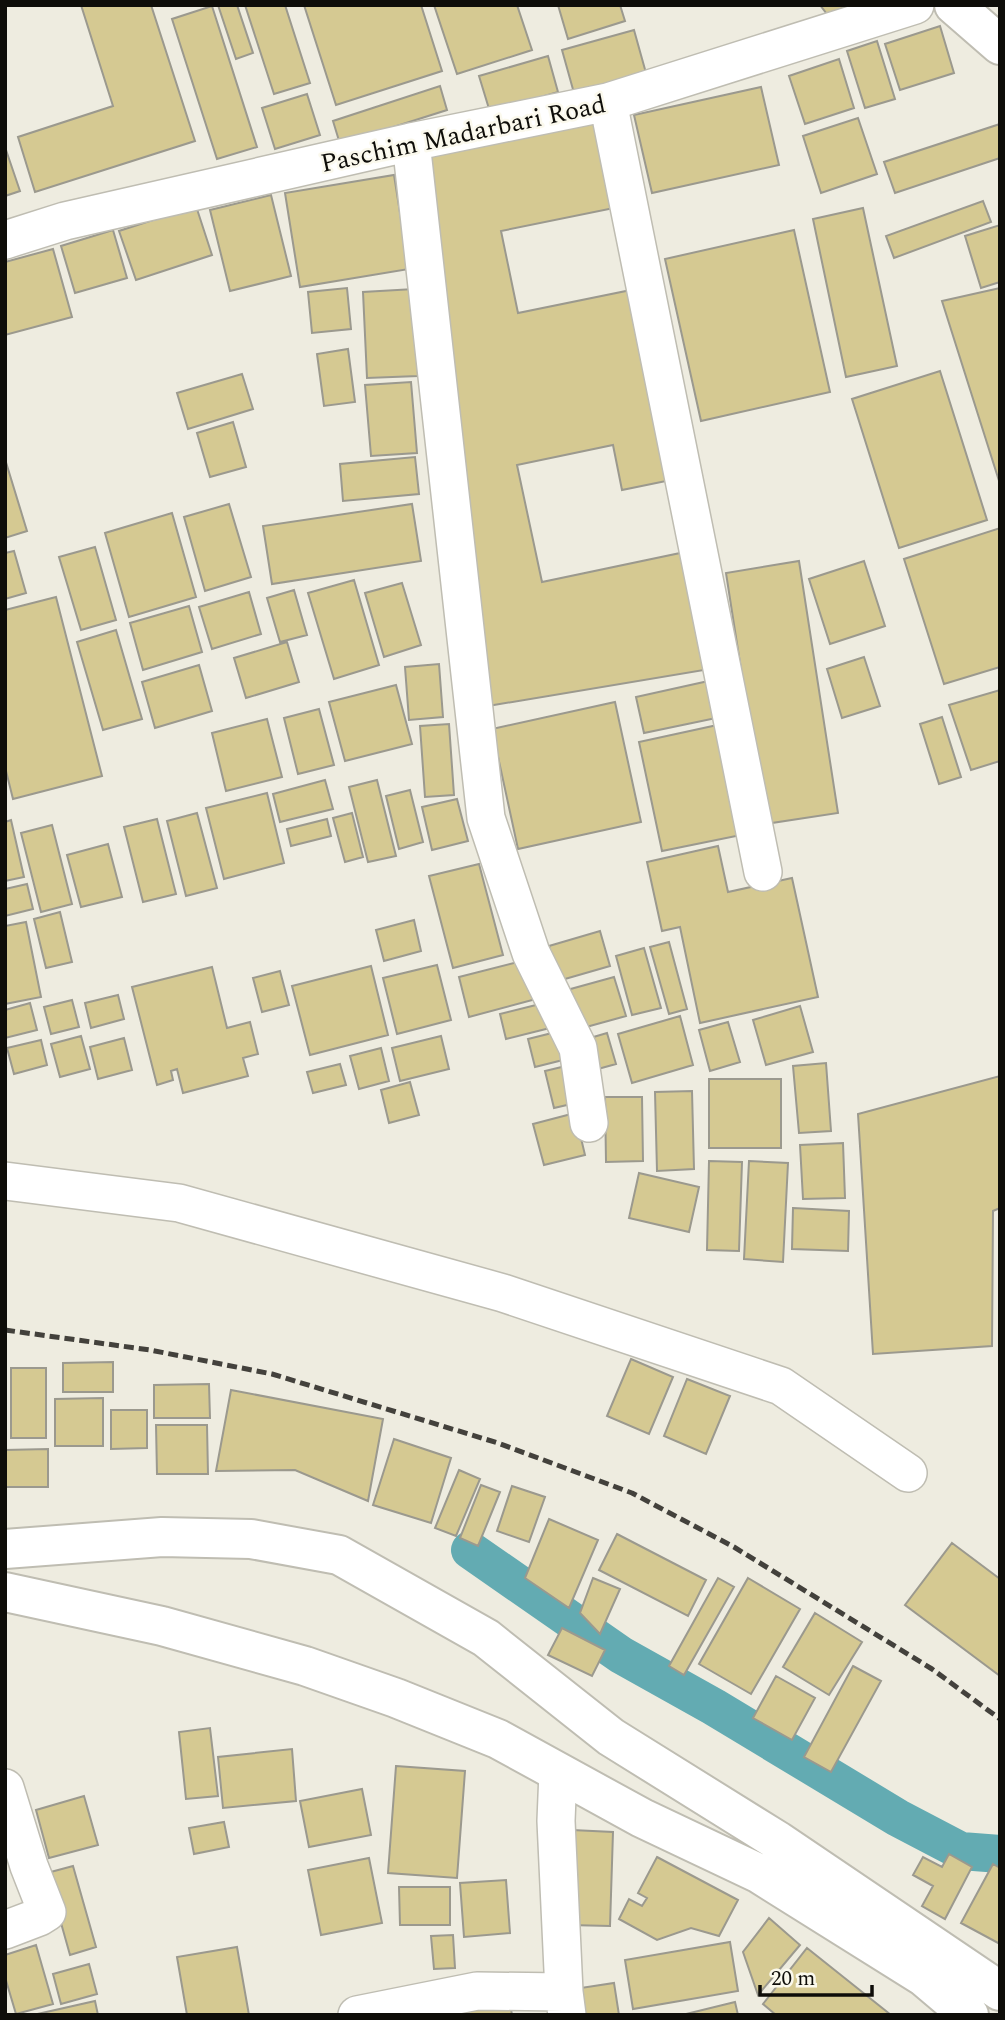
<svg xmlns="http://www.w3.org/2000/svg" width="1005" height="2020" viewBox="0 0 1005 2020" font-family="Spectral,serif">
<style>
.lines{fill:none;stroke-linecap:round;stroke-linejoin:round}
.canal{stroke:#63abb2;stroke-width:38}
.building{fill:#d5c992;stroke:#9b998e;stroke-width:2}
.minor-casing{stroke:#bfbdb2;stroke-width:40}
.major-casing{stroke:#bfbdb2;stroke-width:42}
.minor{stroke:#fff;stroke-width:37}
.major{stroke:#fff;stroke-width:38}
.rail{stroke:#43413c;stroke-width:5;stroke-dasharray:10 5;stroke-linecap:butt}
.labels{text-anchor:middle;stroke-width:5;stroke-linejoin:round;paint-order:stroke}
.street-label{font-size:26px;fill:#0e0d09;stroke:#fbf9ed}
</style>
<rect width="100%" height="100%" fill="#eeece0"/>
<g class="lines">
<path class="canal" d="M470 1550 621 1655 714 1707 898 1818 961 1851 1000 1854"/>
</g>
<path class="building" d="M81 5H151L195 141 35 192 18 137 113 106Z
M218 5H237L253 53 236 59Z
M245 5H285L310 83 274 94Z
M304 5H421L442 71 336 105Z
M434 5H517L532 50 457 74Z
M558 5H620L625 21 568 39Z
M820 5H846L830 18Z
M212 6 257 147 217 159 172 19Z
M940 26 954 73 900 90 885 44Z
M634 30 646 73 574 93 562 50Z
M877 41 895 99 865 108 847 51Z
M548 56 558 92 490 112 479 76Z
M839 59 854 108 805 124 789 76Z
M440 86 447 110 340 144 333 121Z
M761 87 779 165 652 193 634 115Z
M307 94 320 135 275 149 262 108Z
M595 117 614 208 501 231 518 313 631 290 671 480 622 490 613 445 517 465 542 582 685 552 710 669 476 708 421 155Z
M858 118 877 174 821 193 803 136Z
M1000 124V158L895 193 884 162Z
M5 147 20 191 5 196Z
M394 175 409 269 300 287 285 193Z
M271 195 291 276 230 291 210 210Z
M983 201 991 222 894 258 886 236Z
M196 206 212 255 136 280 119 231Z
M863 208 897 366 846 377 813 219Z
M1000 225V282L981 288 965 236Z
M113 230 127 278 75 293 61 246Z
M794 230 830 392 701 421 665 259Z
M53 249 72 317 5 335V262Z
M347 288 351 329 312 333 308 292Z
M1000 288V484L942 301Z
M414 289 418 376 367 378 363 292Z
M348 349 355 402 324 406 317 354Z
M940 371 987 520 899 548 852 399Z
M242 374 253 409 188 429 177 393Z
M411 382 417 453 371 456 365 385Z
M233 422 246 467 210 477 197 433Z
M415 457 419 494 343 501 340 464Z
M5 459 27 531 5 538Z
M229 504 251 577 205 591 184 517Z
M412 504 421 561 272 584 263 526Z
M172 513 196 597 129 617 105 533Z
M1000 528V667L944 684 904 559Z
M95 547 116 620 81 630 59 557Z
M14 551 26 593 5 599V553Z
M799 561 838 813 765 824 726 573Z
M864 561 885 626 830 644 809 579Z
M354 580 379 665 334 679 308 593Z
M402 583 421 645 384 657 365 593Z
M294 590 307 635 280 642 267 598Z
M249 592 261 634 212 649 199 607Z
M56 597 102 776 13 799 5 767V610Z
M189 606 202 652 143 670 130 623Z
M116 630 142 719 103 730 77 642Z
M287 642 299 682 246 698 234 658Z
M864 657 880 706 842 718 827 669Z
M439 664 443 717 409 720 405 667Z
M199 665 212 711 155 728 142 682Z
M713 680 721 717 644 733 636 697Z
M396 685 412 744 345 761 329 702Z
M1000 690V761L971 770 949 705Z
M615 702 641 822 518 849 492 729Z
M319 709 334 765 298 774 284 718Z
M942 717 961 777 939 784 920 724Z
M267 719 282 777 226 791 212 733Z
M449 724 454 795 425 797 420 726Z
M722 724 746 834 662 851 639 742Z
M325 780 333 809 280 822 273 794Z
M377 780 396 856 368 862 349 787Z
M410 790 423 842 399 849 386 796Z
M267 793 284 863 224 879 206 808Z
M457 799 468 841 432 850 422 807Z
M197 813 217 888 186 896 167 821Z
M352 813 363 857 345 862 333 818Z
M157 819 176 894 143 902 124 827Z
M327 819 331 836 291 846 287 829Z
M11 820 24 877 5 881V822Z
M52 825 72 904 41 912 21 833Z
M108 844 122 897 81 907 67 855Z
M718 846 728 892 792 878 818 997 700 1023 680 927 662 931 647 862Z
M479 864 503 955 453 968 429 876Z
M27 884 33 909 5 916V889Z
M60 912 72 962 46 968 34 919Z
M414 920 421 951 384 961 376 930Z
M26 922 41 997 5 1004V926Z
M600 931 610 966 558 981 549 946Z
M669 942 687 1009 669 1014 650 947Z
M644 948 661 1008 632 1015 616 956Z
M526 960 536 999 469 1017 459 977Z
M437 965 451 1020 397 1034 383 978Z
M371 966 388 1035 310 1055 292 986Z
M212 967 227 1028 250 1022 258 1054 243 1058 248 1076 183 1093 177 1069 171 1071 173 1080 157 1085 132 987Z
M280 971 289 1005 262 1012 253 978Z
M614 977 626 1016 579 1029 567 990Z
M118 995 124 1019 91 1028 85 1003Z
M72 1000 79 1027 51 1034 44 1007Z
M548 1002 554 1027 506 1039 500 1014Z
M30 1003 37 1030 5 1038V1010Z
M800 1006 813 1052 766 1065 753 1020Z
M680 1016 693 1065 632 1083 618 1034Z
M728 1022 740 1062 710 1071 699 1030Z
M560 1031 567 1059 535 1067 528 1039Z
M607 1033 616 1064 598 1069 590 1038Z
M81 1036 90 1069 60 1077 51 1044Z
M441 1036 449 1069 400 1081 392 1048Z
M124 1038 132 1070 98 1079 90 1047Z
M41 1040 47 1065 14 1074 7 1048Z
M381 1048 389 1081 359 1089 350 1056Z
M826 1063 831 1131 799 1133 793 1066Z
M340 1064 346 1085 313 1093 307 1072Z
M570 1065 580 1102 554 1108 545 1071Z
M1000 1076V1208L993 1211 992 1346 873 1354 858 1114Z
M709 1079H781V1148H709Z
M410 1082 419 1115 389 1123 381 1090Z
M692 1091 694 1169 657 1171 655 1092Z
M605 1097H642L643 1161 606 1162Z
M575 1113 585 1155 544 1165 533 1124Z
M843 1143 845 1198 803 1199 800 1145Z
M709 1161 742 1162 739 1251 707 1250Z
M749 1161 788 1163 783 1262 744 1259Z
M639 1173 699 1187 689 1232 629 1218Z
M793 1208 849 1211 848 1251 792 1249Z
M631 1359 673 1377 649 1434 607 1416Z
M113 1362V1392H63V1363Z
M11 1368H46V1438H11Z
M687 1379 730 1396 706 1454 664 1436Z
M209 1384 210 1418H154V1385Z
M231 1390 383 1419 368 1501 295 1470 216 1471Z
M103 1398V1446H55V1399Z
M111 1410H147V1448L111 1449Z
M156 1425H207L208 1474H157Z
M394 1439 451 1458 431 1523 373 1505Z
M48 1449V1487H5V1450Z
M459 1470 480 1479 456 1536 435 1528Z
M481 1485 500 1492 478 1546 460 1538Z
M512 1486 545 1497 529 1542 497 1531Z
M549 1519 598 1540 569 1608 525 1578Z
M617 1534 706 1580 688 1616 599 1570Z
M952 1543 1000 1579V1676L905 1605Z
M593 1578 620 1589 600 1634 580 1613Z
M718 1578 734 1587 684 1675 669 1666Z
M748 1578 800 1609 751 1694 699 1664Z
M815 1613 862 1642 829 1695 783 1667Z
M562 1628 605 1650 592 1676 548 1655Z
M853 1666 881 1681 831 1772 804 1757Z
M776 1676 815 1698 792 1740 753 1718Z
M210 1728 218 1796 186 1799 179 1732Z
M292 1749 296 1801 223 1808 218 1757Z
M396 1766 465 1771 457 1878 388 1873Z
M362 1789 371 1835 309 1847 300 1801Z
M84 1796 98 1845 49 1858 36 1810Z
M224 1822 229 1847 194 1854 189 1828Z
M572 1830 613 1832 610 1926 569 1925Z
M949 1854 972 1867 945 1919 922 1906 933 1886 913 1875 923 1857 942 1867Z
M657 1857 738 1900 719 1936 691 1928 657 1940 619 1919 629 1899 642 1906 647 1898 638 1893Z
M369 1858 382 1923 321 1935 308 1870Z
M993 1864 1000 1868V1944L961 1923Z
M73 1866 96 1947 70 1955 47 1873Z
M506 1880 510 1933 464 1937 460 1883Z
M399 1887H450V1925H400Z
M769 1918 800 1945 758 1995 743 1952Z
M453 1935 455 1968 434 1969 431 1936Z
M730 1942 738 1991 633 2009 625 1960Z
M36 1945 53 2004 16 2014 5 1977V1955Z
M237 1947 249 2015H187L177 1957Z
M807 1948 891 2015H776L763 2004Z
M89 1964 97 1994 61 2004 53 1974Z
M614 1983 619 2015H578L574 1989Z
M95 2001 98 2015H33Z
M735 2002 738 2015H682Z
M510 2003 512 2015H460V2011Z"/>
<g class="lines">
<g class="minor-casing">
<path id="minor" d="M608 102 763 872
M411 142 486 818 531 953 578 1048 589 1123
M5 240 65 221 411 142 608 102 915 5
M5 1181 179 1203 503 1293 781 1386 908 1473
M558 1772 556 1821 564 1992 567 2015
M5 1788 29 1866 47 1912 39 1917 5 1930
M357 2015 477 1991 564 1992"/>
</g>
<g class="major-casing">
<path id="major" d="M954 5 1000 45
M5 1549 162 1537 251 1539 339 1555 486 1638 611 1737 778 1841 1000 1991
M5 1592 162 1626 305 1666 396 1698 498 1739 642 1818 758 1873 924 1977 969 2015"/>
</g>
<use href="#minor" class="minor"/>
<use href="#major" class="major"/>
<path class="rail" d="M5 1330 150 1350 272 1374 498 1443 632 1493 734 1547 932 1669 1000 1719"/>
</g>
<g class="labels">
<g class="street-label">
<text transform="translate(463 133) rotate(-12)" y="9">Paschim Madarbari Road</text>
</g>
</g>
<rect width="1005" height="2020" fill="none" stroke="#0e0d09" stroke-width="14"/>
<path d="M760 1985v10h112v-10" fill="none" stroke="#0e0d09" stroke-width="3.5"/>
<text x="771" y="1985" font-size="21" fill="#0e0d09" stroke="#fbf9ed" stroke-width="5" paint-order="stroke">20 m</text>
</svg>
